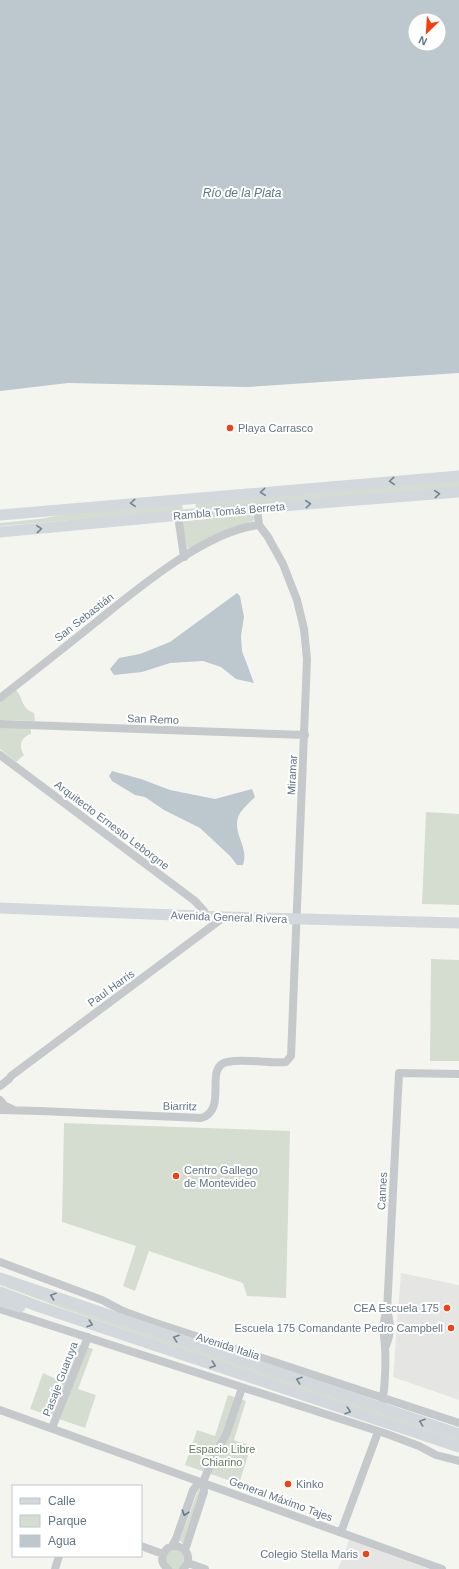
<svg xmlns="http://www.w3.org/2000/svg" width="459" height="1569" viewBox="0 0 459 1569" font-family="Arial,sans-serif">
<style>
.built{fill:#e5e6e4}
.green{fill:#d5ddd1}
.water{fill:#bcc8cd;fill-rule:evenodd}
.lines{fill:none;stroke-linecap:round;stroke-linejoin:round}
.minor{stroke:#c6c9cc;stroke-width:8}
.major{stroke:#d2d8dc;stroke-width:11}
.oneway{stroke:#728491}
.oneway2{stroke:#667988}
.poi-dot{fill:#f44011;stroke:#fff;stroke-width:1.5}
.labels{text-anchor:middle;stroke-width:4;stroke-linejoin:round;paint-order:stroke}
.poi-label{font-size:11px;fill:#617584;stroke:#fff;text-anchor:start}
.street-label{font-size:11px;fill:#617584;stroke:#fff}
.park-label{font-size:11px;fill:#667b60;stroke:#fff}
.water-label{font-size:12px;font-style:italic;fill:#5c7982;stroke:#fff}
</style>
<rect width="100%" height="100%" fill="#f5f5f0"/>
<path class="built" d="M401 1273 459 1285V1400L393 1377Z
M349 1540 429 1569H338Z"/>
<path class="green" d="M459 479V487L197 509 195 506 197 502Z
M182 504 183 508 180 511 0 526V523L39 519 66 514Z
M250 515 255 517 253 521 226 532 190 549 187 548 182 524 184 521Z
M16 690C24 699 20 707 34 713L35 721 0 720V703Z
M0 728H31V734C21 737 18 746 24 755L16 762 0 749Z
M426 812 459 814V905L422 904Z
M431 959 459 960V1061H430Z
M64 1123 290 1131 286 1298 247 1296 243 1283 149 1251 135 1291 123 1286 136 1246 62 1222Z
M0 1281 459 1438V1444L62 1308 0 1285Z
M74 1343 93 1349 78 1389 96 1395 85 1428 30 1409 43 1373 60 1381Z
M228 1395 246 1401 234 1440 251 1446 239 1484 185 1465 197 1430 215 1436Z
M198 1490H202L184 1543H182L180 1540Z
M175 1548 186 1555 180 1569H170L168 1567 165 1555Z"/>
<path class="water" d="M0 0H459V373L247 387 68 383 0 391ZM415 20H439V44H415Z
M237 593 240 596 244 617 241 636 242 651 254 683 236 679 221 667 203 661 170 663 142 672 114 675 110 669 119 658 140 654 170 642Z
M112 771 141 779 170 790 215 799 252 789 255 797C250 802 244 807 240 813 232 827 242 839 244 852 245 857 244 861 243 865H237L230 856 200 828 164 810 145 797 135 795 112 781 109 776Z"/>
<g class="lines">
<path class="minor" d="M178 516 184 557
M0 698C32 673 64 648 96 622 136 590 207 530 259 525
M0 724 305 735
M0 755 195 901 204 911 206 916
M0 1086 9 1079 11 1076 224 917
M0 1100 5 1106 12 1109
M0 1110 40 1111 201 1118C229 1110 203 1067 227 1062 246 1058 267 1064 286 1062L291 1056 307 659 304 629 297 600 283 564 268 537 259 525 257 508
M0 1262 102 1300 123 1311 150 1321 459 1423
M0 1309 387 1434 419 1446 436 1455 459 1461
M386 1346C391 1333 391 1324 387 1311
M382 1403C385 1390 386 1360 385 1347 384 1331 381 1327 387 1311L399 1073 459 1074
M0 1410 442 1569
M52 1428 88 1337
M203 1482 215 1454 226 1435 242 1388
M341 1532 378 1432
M141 1546 163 1554
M172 1546 176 1539 193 1490 198 1484 203 1482
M185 1550 204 1492 203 1482
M188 1563 205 1569
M55 1569 59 1556
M168 1569C163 1565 161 1560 163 1555 170 1535 200 1552 183 1569"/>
<path class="major" d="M0 515 459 476
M0 532 257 508 459 492
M0 908 224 917 459 923
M0 1278 459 1434
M0 1292 40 1307 459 1447
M0 1301 20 1307"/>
</g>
<defs><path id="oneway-chevron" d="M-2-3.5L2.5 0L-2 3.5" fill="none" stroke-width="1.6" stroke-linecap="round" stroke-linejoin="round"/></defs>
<g class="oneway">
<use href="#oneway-chevron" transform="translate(392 481) rotate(175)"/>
<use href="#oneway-chevron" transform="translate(263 492) rotate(175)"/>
<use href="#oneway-chevron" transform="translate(437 494) rotate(-5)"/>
<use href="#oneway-chevron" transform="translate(133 503) rotate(175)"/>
<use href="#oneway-chevron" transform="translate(308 504) rotate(-5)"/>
<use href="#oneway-chevron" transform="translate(39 529) rotate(-5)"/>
<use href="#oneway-chevron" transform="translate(53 1296) rotate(-161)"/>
<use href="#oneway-chevron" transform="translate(90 1324) rotate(19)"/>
<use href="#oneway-chevron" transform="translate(176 1338) rotate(-161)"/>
<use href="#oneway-chevron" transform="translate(213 1365) rotate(19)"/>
<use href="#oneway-chevron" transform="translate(299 1380) rotate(-161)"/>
<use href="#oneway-chevron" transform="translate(348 1411) rotate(18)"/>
<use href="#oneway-chevron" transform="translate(422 1422) rotate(-161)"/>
</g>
<use class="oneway2" href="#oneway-chevron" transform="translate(185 1513) rotate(108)"/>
<g class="poi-dot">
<circle cx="230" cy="428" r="4"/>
<circle cx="176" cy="1176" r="4"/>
<circle cx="447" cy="1308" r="4"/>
<circle cx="451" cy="1328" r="4"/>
<circle cx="288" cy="1484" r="4"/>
<circle cx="366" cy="1554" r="4"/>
</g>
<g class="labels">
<g class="poi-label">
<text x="238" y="432">Playa Carrasco</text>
<text x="184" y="1174">Centro Gallego<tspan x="184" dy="13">de Montevideo</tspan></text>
<text x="439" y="1312" text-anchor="end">CEA Escuela 175</text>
<text x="443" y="1332" text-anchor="end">Escuela 175 Comandante Pedro Campbell</text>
<text x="296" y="1488">Kinko</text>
<text x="358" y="1558" text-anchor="end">Colegio Stella Maris</text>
</g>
<g class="street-label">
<text transform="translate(229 511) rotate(-5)" y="4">Rambla Tomás Berreta</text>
<text transform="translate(84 617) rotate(-38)" y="4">San Sebastián</text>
<text transform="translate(153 719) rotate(2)" y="4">San Remo</text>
<text transform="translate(292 775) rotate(-87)" y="4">Miramar</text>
<text transform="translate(112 825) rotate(37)" y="4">Arquitecto Ernesto Leborgne</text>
<text transform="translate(229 917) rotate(2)" y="4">Avenida General Rivera</text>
<text transform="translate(111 988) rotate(-36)" y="4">Paul Harris</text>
<text transform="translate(180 1106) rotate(1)" y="4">Biarritz</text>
<text transform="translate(382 1191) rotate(-87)" y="4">Cannes</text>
<text transform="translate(228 1346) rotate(18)" y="4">Avenida Italia</text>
<text transform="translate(60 1379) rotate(-69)" y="4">Pasaje Guaruya</text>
<text transform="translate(281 1499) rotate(20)" y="4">General Máximo Tajes</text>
</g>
<g class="park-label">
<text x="222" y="1453">Espacio Libre<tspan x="222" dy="13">Chiarino</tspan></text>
</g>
<g class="water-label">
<text x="242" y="197">Río de la Plata</text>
</g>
</g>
<rect x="12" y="1485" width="130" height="72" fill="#ffffff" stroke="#c0c8ce"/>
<rect x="20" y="1498" width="20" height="6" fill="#d2d8dc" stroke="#c0c8ce"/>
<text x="48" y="1505" font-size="12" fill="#617584">Calle</text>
<rect x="20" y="1515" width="20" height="12" fill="#d5ddd1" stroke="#c0c8ce"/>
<text x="48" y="1525" font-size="12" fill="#617584">Parque</text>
<rect x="20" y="1535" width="20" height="12" fill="#bcc8cd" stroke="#c0c8ce"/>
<text x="48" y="1545" font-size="12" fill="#617584">Agua</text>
<g transform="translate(427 32) rotate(205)"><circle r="19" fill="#ffffff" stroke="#c0c8ce"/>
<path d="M0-3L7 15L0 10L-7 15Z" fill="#f44011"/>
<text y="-6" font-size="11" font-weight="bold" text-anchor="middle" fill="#617584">N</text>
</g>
</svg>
